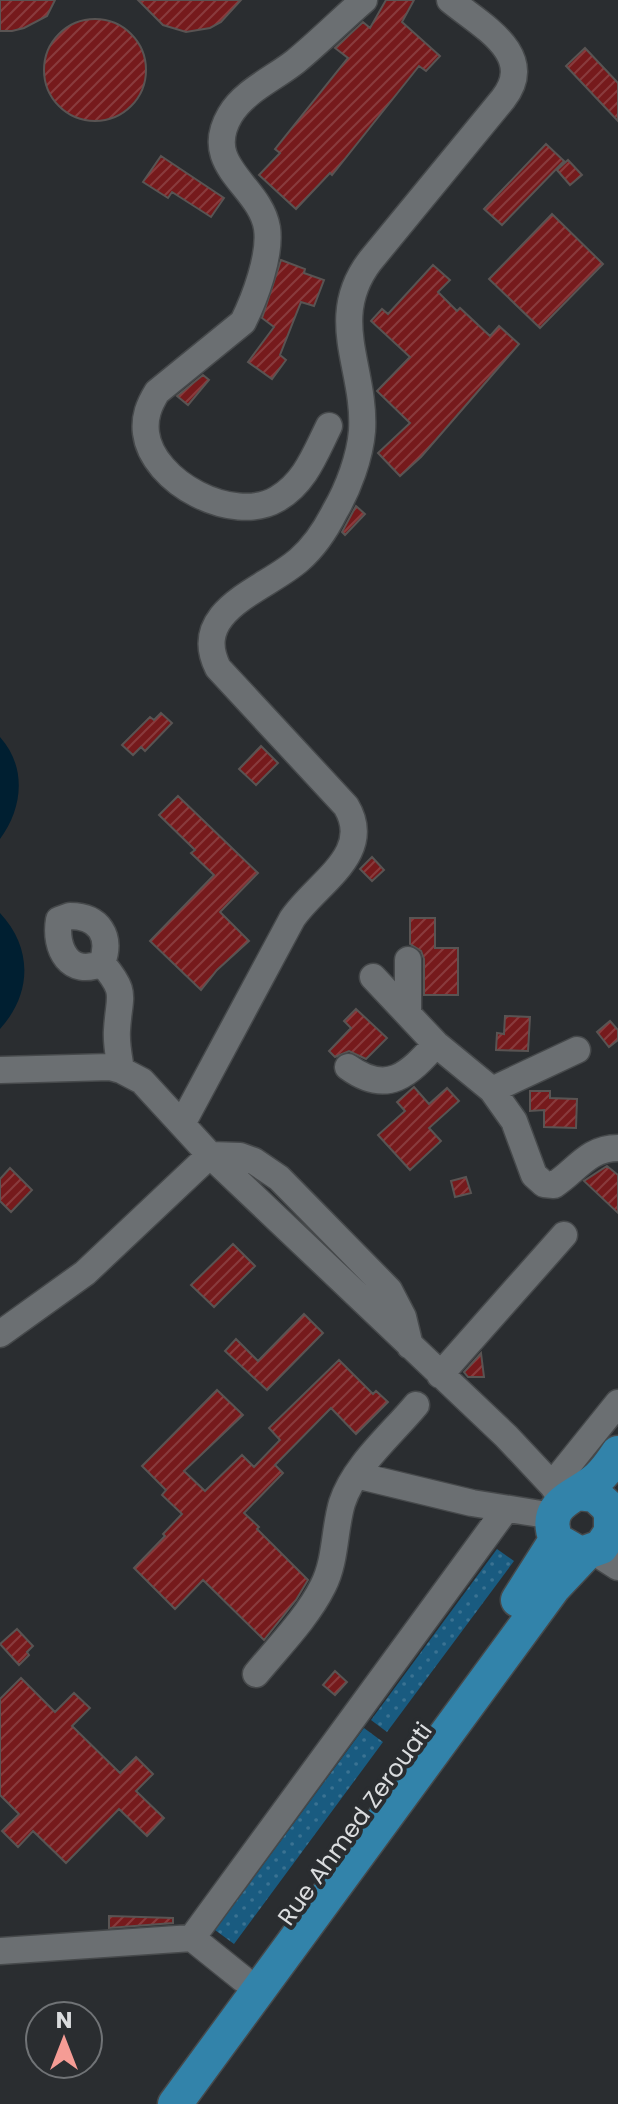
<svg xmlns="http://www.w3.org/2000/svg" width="618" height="2104" viewBox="0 0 618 2104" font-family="Poppins,sans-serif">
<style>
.grass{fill:url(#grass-dots)}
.water{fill:#001f31}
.building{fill:url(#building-hatch);stroke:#595453;stroke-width:2}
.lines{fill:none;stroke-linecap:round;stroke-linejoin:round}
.minor-casing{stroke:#46494b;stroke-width:29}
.major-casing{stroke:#46494b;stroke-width:37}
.minor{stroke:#6b6f72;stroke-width:26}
.major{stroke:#3283aa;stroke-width:34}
.labels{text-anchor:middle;stroke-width:8;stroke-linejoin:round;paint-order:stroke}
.street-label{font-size:24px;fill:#dadcde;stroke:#2a2d30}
</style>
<defs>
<pattern id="grass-dots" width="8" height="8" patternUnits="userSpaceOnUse" patternTransform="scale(2)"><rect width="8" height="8" fill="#195b80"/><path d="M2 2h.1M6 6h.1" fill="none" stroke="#3a7292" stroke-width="1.8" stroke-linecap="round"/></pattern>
<pattern id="building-hatch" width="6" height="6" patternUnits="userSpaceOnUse" patternTransform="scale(2)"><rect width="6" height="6" fill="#761a1c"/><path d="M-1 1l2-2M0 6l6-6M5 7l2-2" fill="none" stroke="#893b3d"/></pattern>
</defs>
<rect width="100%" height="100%" fill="#2a2d30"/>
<path class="grass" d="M497 1549 514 1561 387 1732 371 1720Z
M364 1728 383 1742 234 1944 215 1930Z"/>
<path class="water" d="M0 737C27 767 23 808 0 839Z
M0 913C33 948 32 994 0 1029Z"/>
<path class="building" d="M0 0H55L47 16 24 28 12 31H0Z
M138 0H241L221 22 210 28 186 32 163 25Z
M386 0H414L402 22 440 56 426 71 419 66 332 175 330 173 296 209 259 175 280 153 275 149 348 58 335 48 363 22 370 28Z
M44 70a51 51 0 1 1 102 0a51 51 0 1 1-102 0Z
M585 48 618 83V121L566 66Z
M546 144 564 161 502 225 484 209Z
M161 156 224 198 211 217 172 192 168 198 143 182Z
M568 160 582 175 570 185 557 170Z
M552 214 603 264 540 328 489 279Z
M281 260 305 269 304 273 324 280 314 306 301 302 280 355 286 360 272 379 248 362 274 327 262 318Z
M433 265 450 280 438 292 457 311 460 308 490 336 499 326 519 344 421 457 400 476 378 453 410 423 377 391 410 357 371 321 382 309 388 314Z
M203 375 209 380 188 405 177 396Z
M356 506 365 514 345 535 342 532Z
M161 713 172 723 145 751 141 747 133 755 122 745 150 717 154 720Z
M261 746 278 763 256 785 239 769Z
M178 796 258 873 220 912 249 941 217 970 201 990 150 941 214 875 191 853 195 850 159 815Z
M372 857 384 870 372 881 360 869Z
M410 918H435V948H458V995H424V959L421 951 410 944Z
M356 1009 387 1038 366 1059 349 1051 335 1057 329 1051 351 1028 344 1021Z
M505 1016 530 1017 528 1051 496 1050 497 1033 504 1034Z
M610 1021 618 1030V1040L609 1047 597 1032Z
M414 1087 429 1104 447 1088 459 1101 429 1128 441 1141 410 1170 378 1135 405 1111 397 1102Z
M530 1091H550V1098L577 1099 576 1128 544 1127V1110L530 1111Z
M607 1166 618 1175V1213L584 1181Z
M10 1168 32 1190 11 1212 0 1201V1179Z
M466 1177 471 1193 455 1197 451 1181Z
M233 1244 255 1266 214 1307 191 1285Z
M304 1314 323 1333 267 1390 225 1351 236 1339 258 1361Z
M481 1353 484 1377H468L464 1372Z
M339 1360 373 1394 376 1391 388 1402 356 1434 331 1408 275 1465 283 1473 244 1513 259 1527 257 1529 308 1580 296 1600 264 1640 203 1580 175 1609 134 1568 165 1536 163 1534 182 1514 162 1495 166 1490 142 1466 217 1390 243 1415 184 1471 205 1491 242 1455 254 1467 280 1440 269 1428Z
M17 1629 33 1646 27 1652 29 1655 19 1665 0 1644Z
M335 1671 347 1682 335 1695 323 1685Z
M21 1678 55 1712 74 1693 90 1708 72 1726 120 1773 136 1757 153 1774 136 1791 164 1818 147 1836 119 1809 66 1863 33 1831 18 1847 2 1831 19 1814 0 1795V1699Z
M109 1916 173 1918V1923L109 1928Z"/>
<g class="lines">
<g class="minor-casing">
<path id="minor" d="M329 426C315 454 305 483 277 499 233 525 152 482 146 433 144 417 149 405 157 392L243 322C255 298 271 255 267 228 260 185 200 166 230 115 244 91 275 78 296 61 319 42 341 20 364 0
M70 916C99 916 112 936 102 963 70 978 54 949 59 920Z
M408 960V1014
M102 963C128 994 119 994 117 1030 116 1044 119 1057 121 1070
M373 977 436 1044 492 1090 514 1121 534 1175 544 1184 554 1185C577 1170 588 1148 618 1148
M348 1067C388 1096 409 1074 436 1044
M0 1070 110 1067 121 1070 142 1081 210 1155 506 1436 552 1485 563 1501
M492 1090 577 1050
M182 1124 292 919C316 883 375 854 346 806L218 668C189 610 265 590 299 560 314 547 326 529 335 511 348 489 360 457 362 431 366 368 326 319 370 261L503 99C538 54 480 25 450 0
M0 1334 85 1273 210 1155 240 1156 254 1161 279 1178 389 1290 403 1317 410 1346
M440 1375 564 1235
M356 1475 472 1503 553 1516
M552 1485 618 1403
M593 1551 618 1567
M256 1674C279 1646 307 1618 323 1586 336 1561 334 1530 342 1503 354 1466 391 1435 416 1405
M0 1951 192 1938
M243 1979 192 1938 506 1509"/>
</g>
<g class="major-casing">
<path id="major" d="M575 1551 556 1540C541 1502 576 1498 598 1478 606 1471 612 1462 618 1453
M518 1600 556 1540
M175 2104 554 1587 587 1552 601 1547 611 1532V1514L607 1506 595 1495 578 1493"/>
</g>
<use href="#minor" class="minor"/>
<use href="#major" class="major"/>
</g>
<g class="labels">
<g class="street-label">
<text transform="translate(355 1824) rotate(-54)" y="8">Rue Ahmed Zerouati</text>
</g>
</g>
<g transform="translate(64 2040)"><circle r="38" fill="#2a2d30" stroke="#707376" stroke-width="2"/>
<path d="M0-6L14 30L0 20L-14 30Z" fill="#f59c95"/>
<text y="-12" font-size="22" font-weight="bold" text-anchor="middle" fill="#dadcde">N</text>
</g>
</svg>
